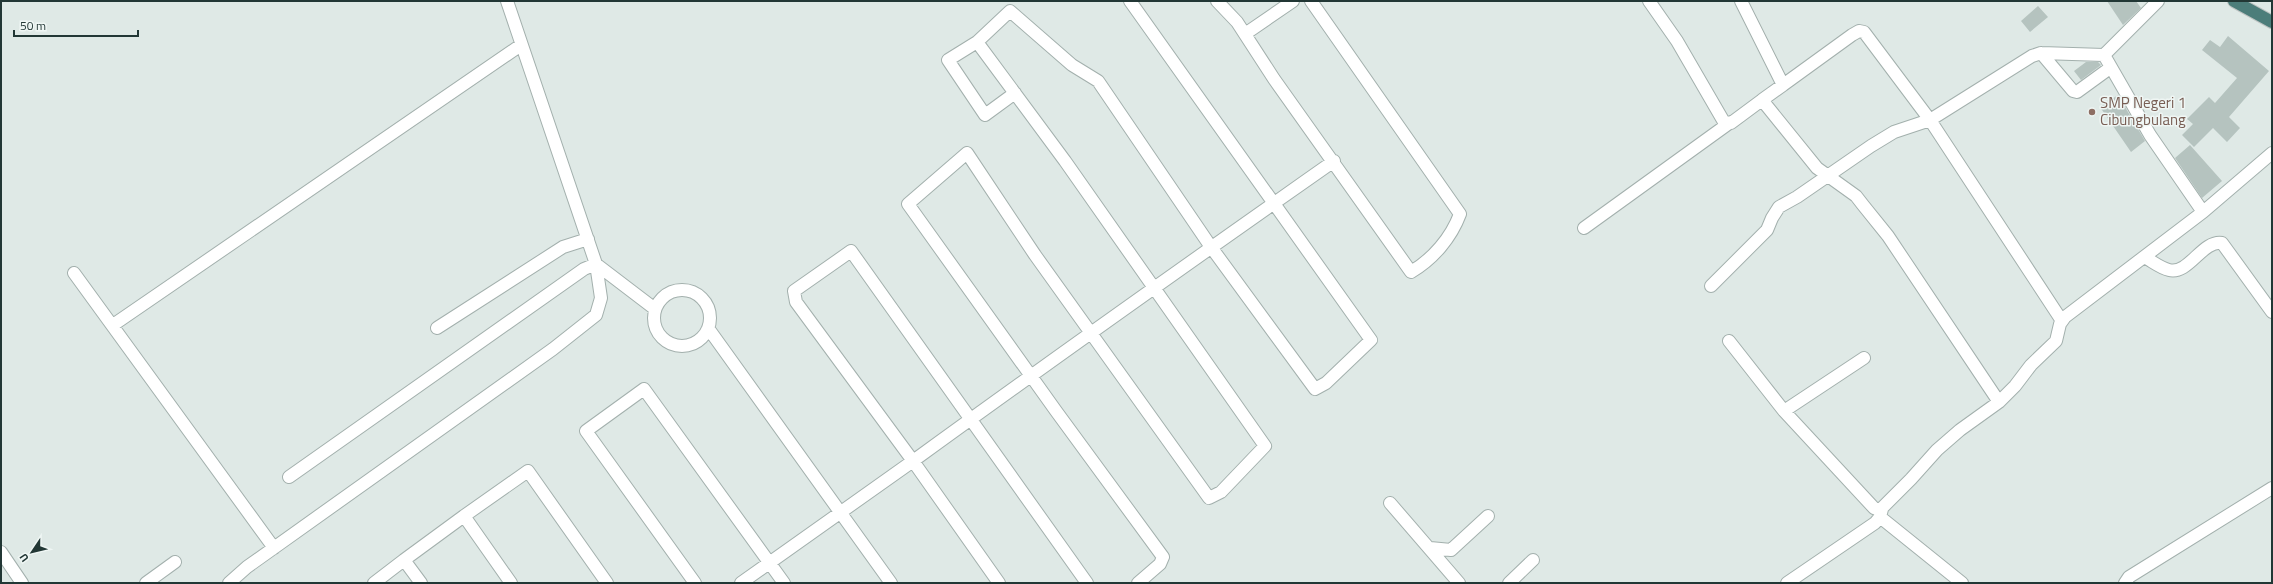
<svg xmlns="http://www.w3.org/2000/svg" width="2273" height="584" viewBox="0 0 2273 584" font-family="'Titillium Web',sans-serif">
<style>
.building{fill:#b5c3bf}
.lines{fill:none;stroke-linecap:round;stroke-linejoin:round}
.minor-casing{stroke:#a3b0ad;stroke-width:14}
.trunk-casing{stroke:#bdc3c2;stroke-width:14}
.minor{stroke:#fff;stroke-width:12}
.trunk{stroke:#4c7d7a;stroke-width:12}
.education-dot{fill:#8d6e63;stroke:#eff6f4;stroke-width:1.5}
.labels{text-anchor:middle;stroke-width:3;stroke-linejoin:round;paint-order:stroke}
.education-label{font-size:15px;fill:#785e54;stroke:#eff6f4;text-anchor:start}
</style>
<rect width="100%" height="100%" fill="#dfe9e6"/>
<path class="building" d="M2107 1H2136L2141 8 2123 25Z
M2038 6 2048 17 2030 32 2021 21Z
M2228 36 2269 71 2229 117 2240 128 2227 142 2213 128 2194 147 2182 135 2193 124 2187 119 2209 97 2215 103 2237 78 2202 50 2210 40 2220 47Z
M2086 62H2098L2101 65 2081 80 2074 71Z
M2118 95 2145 141 2131 152 2100 107Z
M2190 145 2222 181 2202 198 2175 158Z"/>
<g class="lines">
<g class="minor-casing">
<path id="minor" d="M1217 1 1237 22 1274 79 1411 272C1433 259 1451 238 1460 214L1311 1
M1649 1 1677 41 1724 122 1731 123 1762 100
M1741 1 1783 85 1762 100 1817 168 1856 196 1863 205 1888 236 1999 402
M1245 34 1293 1
M977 42 1065 161 1265 446 1221 492 1209 498 1035 255 967 153 908 204 1056 411 1163 557 1160 564 1138 583
M2041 53 2073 91 2077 92 2110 68
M2104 55 2150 135 2203 212
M1783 85 1852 35 1859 31 1864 32 1930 120 2062 321
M1015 93 985 115 948 60 977 42 1010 11 1072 65 1098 81 1211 247 1315 389 1326 383 1371 340 1130 1
M1584 228 1728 124
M2144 257C2152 261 2160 268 2169 270 2189 275 2202 240 2222 243L2272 312
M74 273 274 548
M1711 286 1767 230 1772 218 1779 207 1797 197 1871 146 1894 132 1930 120 2032 56 2041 53 2104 55 2158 1
M654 318a28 28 0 1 1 56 0a28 28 0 1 1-56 0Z
M113 325 521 45
M437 328 563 247 588 239
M708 328 891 583
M1729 341 1784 411 1874 508 1880 510 1911 479 1937 450 1960 430 1999 402 2015 386 2031 365 2056 341 2060 324 2065 317 2203 212 2272 153
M1784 411 1864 358
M289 477 584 269 596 264 655 309
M1390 503 1459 583
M464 516 528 471 607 583
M1880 517 1962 583
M1430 548 1451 550 1488 516
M1 552 22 583
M404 560 464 516 511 583
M146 583 175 562
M229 583 247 567 553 349 596 315 601 298 596 264 507 1
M374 583 404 560 421 583
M695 583 586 431 644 389 784 583
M741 583 913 461 999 583
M1087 583 851 251 794 291 796 302 913 461C1052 360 1193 260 1334 161
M1509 583 1533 560
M1787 583 1875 523 1880 517 1882 509
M2125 583 2129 577 2272 488"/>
</g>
<g class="trunk-casing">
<path id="trunk" d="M2234 1 2272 22"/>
</g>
<use href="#minor" class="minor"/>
<use href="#trunk" class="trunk"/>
</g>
<circle class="education-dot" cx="2092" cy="112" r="4"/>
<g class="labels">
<g class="education-label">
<text x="2100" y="108">SMP Negeri 1<tspan x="2100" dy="17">Cibungbulang</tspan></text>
</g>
</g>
<rect width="2273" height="584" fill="none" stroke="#223735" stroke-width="4"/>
<g transform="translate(32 552) rotate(235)" stroke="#eff6f4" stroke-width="3" paint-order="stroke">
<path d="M0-3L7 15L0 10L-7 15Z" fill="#223735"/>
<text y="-6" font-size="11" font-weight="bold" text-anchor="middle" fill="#223735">U</text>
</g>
<path d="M14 30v6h124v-6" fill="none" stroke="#223735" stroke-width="2"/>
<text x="20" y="30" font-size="12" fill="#223735" stroke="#eff6f4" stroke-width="3" paint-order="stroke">50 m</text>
</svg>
